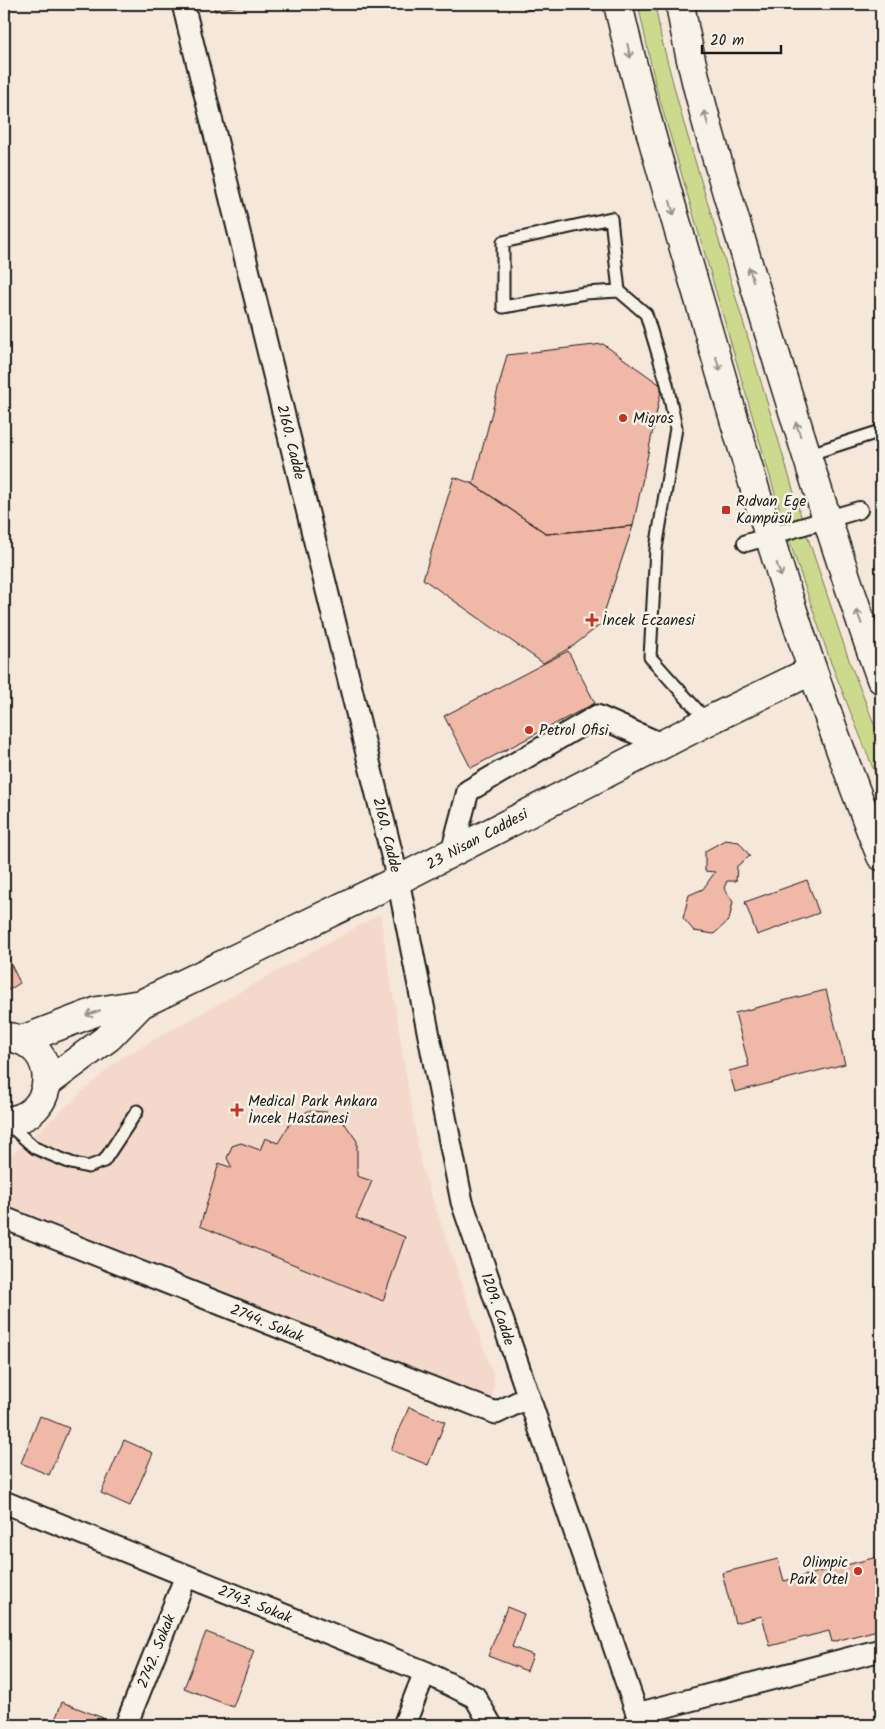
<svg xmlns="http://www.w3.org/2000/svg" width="885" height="1729" viewBox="0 0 885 1729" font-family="Kalam,sans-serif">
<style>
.built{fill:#f4d9cb}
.green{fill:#cdda8e;stroke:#747b55}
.building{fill:#f0b8a7;stroke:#1c1c1c}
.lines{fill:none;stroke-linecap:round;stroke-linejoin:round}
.service-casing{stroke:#1c1c1c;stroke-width:15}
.pedestrian-casing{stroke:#1c1c1c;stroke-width:20}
.minor-casing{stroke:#1c1c1c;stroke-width:25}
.secondary-casing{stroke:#1c1c1c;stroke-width:31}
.primary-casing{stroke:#1c1c1c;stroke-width:31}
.service{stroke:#f7f3e8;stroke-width:11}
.pedestrian{stroke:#f7f3e8;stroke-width:16}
.minor{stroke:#f7f3e8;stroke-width:21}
.secondary{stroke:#f7f3e8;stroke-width:28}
.primary{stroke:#f7f3e8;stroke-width:28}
.oneway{stroke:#94928c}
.poi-dot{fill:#c8321e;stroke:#f7f3e8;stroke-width:2}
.labels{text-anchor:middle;stroke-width:5;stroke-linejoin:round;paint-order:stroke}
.poi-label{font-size:15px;fill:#1c1c1c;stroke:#f7f3e8;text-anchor:start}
.street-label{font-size:15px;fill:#1c1c1c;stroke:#f7f3e8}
</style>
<rect width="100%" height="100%" fill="#f6e7db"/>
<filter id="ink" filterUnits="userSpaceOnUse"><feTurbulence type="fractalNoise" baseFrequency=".02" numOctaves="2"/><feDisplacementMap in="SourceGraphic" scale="10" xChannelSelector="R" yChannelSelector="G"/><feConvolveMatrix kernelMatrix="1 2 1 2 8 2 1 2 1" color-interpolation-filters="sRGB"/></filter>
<g filter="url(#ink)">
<path class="built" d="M380 914 421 1165 494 1378 492 1399 4 1204 5 1161 119 1059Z"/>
<path class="green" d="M638 4H655L661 37 682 117 804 526 850 663 881 741V788L831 663 786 531 656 87Z"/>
<path class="building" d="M214 4H246L215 11Z
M523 4H549L525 11Z
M603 344 662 386 633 526 547 534 473 484 507 355Z
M454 477 473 484 547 534 633 526 600 625 573 646 543 663 423 579Z
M568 651 595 703 471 768 444 716Z
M725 840 739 842 750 856 737 866 736 881H727L724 888 733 902 729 920 714 934 694 931 683 918 689 895 703 889 715 872 705 871V851Z
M807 880 819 913 757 935 745 902Z
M4 950 20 983 9 990 4 989Z
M826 990 845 1064 735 1092 729 1071 749 1066 735 1013Z
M308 1111 327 1112 345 1124 357 1141V1176L372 1181 356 1218 405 1237 383 1301 200 1226 219 1163 232 1168 227 1158 232 1146 241 1143 260 1150 265 1138 278 1143 291 1122Z
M409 1407 445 1422 428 1465 391 1450Z
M40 1416 69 1428 49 1475 21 1463Z
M124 1440 153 1453 130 1506 101 1493Z
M881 1556V1629L832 1642 829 1631 770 1646 762 1616 735 1623 722 1573 778 1559 784 1581Z
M507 1607 524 1614 512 1647 533 1655 527 1671 488 1656Z
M206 1632 254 1651 233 1707 184 1688Z
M62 1702 103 1718 101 1725H53Z"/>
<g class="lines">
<g class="service-casing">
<path id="service" d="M619 291 611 218 503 242V307L585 293 619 291 646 314 667 384 676 428 656 549 650 657 707 721
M807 455 881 431
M7 1123 35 1148 71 1163 88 1167 104 1161 137 1111"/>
</g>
<g class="pedestrian-casing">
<path id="pedestrian" d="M746 543 859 510"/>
</g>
<g class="minor-casing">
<path id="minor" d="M183 4 398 880 462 1202 641 1725
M452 852 468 791 597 716 661 744
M4 1218 496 1413 529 1397
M4 1502 425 1672 475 1697 491 1725
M637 1714 881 1650
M126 1725 186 1576
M404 1725 425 1672"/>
</g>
<g class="secondary-casing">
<path id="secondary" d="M22 1040 98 1011 141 1004 398 880 716 717 811 671
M47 1083 109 1037 141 1004
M4 1121C58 1120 62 1043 8 1037"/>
</g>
<g class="primary-casing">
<path id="primary" d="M618 4C645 122 681 237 715 354 764 523 815 692 881 856
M680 4C695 94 724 182 750 270 791 407 833 544 881 679"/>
</g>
<use href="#service" class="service"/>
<use href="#pedestrian" class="pedestrian"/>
<use href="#minor" class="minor"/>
<use href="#secondary" class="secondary"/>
<use href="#primary" class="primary"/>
</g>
<defs><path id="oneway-shaft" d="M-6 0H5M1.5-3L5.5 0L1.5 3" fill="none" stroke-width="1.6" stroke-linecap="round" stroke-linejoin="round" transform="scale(1.25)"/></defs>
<g class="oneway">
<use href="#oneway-shaft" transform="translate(629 51) rotate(77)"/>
<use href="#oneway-shaft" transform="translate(706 118) rotate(-106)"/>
<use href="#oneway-shaft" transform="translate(672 208) rotate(74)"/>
<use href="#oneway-shaft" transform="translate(751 274) rotate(-106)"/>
<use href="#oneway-shaft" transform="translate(718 364) rotate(74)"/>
<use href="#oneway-shaft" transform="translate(798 429) rotate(-108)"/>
<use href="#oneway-shaft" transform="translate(779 570) rotate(72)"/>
<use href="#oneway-shaft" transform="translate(859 617) rotate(-110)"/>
<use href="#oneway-shaft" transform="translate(93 1013) rotate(161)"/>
</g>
</g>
<g class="poi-dot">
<circle cx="623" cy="418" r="5"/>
<rect x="721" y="505" width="10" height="10" rx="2.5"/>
<path d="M589.5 612.5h5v5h5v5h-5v5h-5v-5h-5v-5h5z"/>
<circle cx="529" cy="730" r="5"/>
<path d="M234.5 1102.5h5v5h5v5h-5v5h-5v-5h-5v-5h5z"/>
<circle cx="858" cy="1571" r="5"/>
</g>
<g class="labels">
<g class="poi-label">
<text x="633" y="423">Migros</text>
<text x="736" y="506">Rıdvan Ege<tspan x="736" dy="17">Kampüsü</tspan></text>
<text x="602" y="625">İncek Eczanesi</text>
<text x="539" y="735">Petrol Ofisi</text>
<text x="248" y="1106">Medical Park Ankara<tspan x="248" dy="17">İncek Hastanesi</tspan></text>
<text x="848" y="1567" text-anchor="end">Olimpic<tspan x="848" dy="17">Park Otel</tspan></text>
</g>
<g class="street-label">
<text transform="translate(291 442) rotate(76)" y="5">2160. Cadde</text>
<text transform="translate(387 835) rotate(76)" y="5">2160. Cadde</text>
<text transform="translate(477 839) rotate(-28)" y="5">23 Nisan Caddesi</text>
<text transform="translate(498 1309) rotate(71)" y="5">1209. Cadde</text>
<text transform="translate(267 1323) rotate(22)" y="5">2744. Sokak</text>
<text transform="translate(255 1604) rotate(22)" y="5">2743. Sokak</text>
<text transform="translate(156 1651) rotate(-68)" y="5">2742. Sokak</text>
</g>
</g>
<rect width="885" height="1729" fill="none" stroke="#f7f3e8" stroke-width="20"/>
<rect x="10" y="10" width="865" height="1709" fill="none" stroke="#1c1c1c" stroke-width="2" filter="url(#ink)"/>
<path d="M702 45v8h79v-8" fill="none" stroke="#1c1c1c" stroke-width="2.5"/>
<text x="710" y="45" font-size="15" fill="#1c1c1c" stroke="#f7f3e8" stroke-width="4" paint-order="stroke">20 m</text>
</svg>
